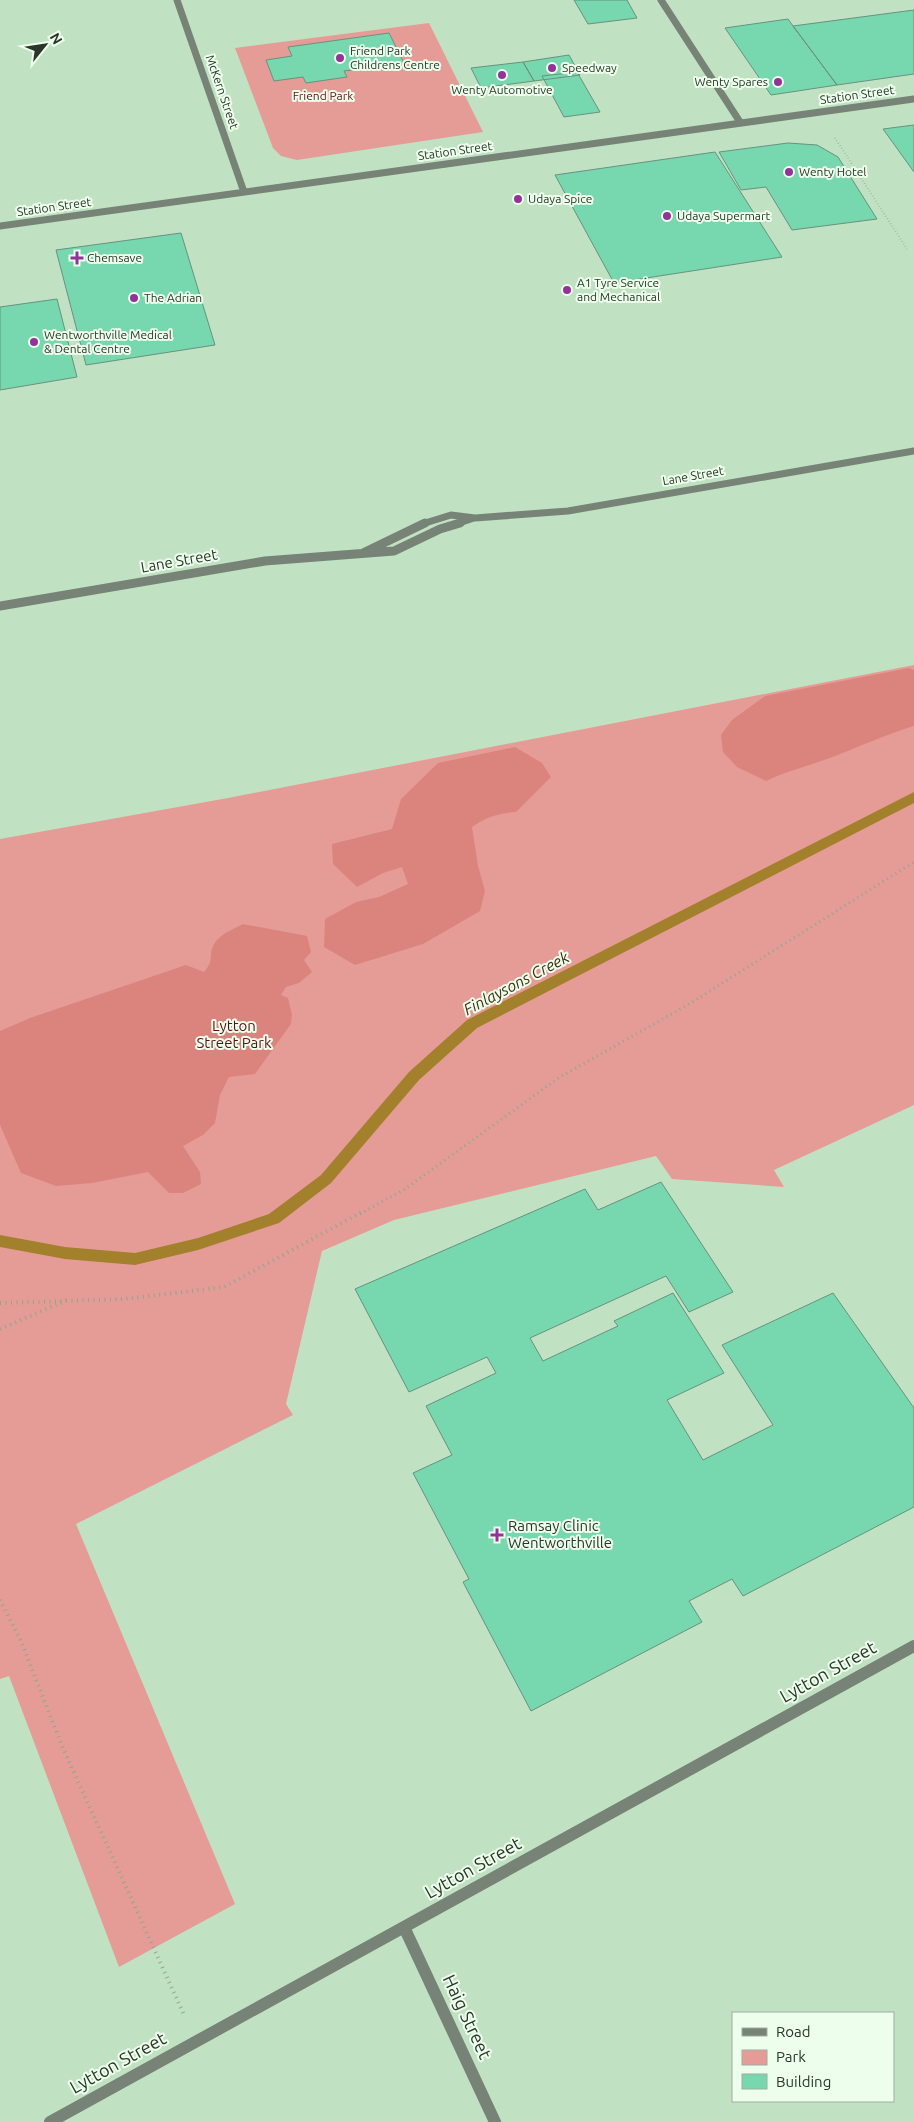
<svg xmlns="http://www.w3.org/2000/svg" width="914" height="2122" viewBox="0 0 914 2122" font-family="Ubuntu,sans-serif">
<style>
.green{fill:#e59c96}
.forest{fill:#db847d}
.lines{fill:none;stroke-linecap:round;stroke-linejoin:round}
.stream{fill:#a3802c;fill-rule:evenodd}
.building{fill:#77d7af;stroke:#67927f}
.path-far2{stroke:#8ea78e;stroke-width:2;stroke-dasharray:0.5 2.5;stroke-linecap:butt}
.path-far1{stroke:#8ea78e;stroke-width:3;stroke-dasharray:1 4;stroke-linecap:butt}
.path{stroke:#8ea78e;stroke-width:4;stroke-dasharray:1 4.5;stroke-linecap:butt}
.street-far2{stroke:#768376;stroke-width:7}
.street-far1{stroke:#768376;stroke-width:9}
.street{stroke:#768376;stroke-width:12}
.poi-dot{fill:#933299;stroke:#edfeed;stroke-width:2}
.labels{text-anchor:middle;stroke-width:4;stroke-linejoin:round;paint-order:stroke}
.far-poi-label{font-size:12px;fill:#2a362a;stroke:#edfeed;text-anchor:start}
.far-street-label{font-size:12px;fill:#2a362a;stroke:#edfeed}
.far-park-label{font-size:12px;fill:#5f1113;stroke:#edfeed}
.street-label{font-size:15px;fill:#2a362a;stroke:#edfeed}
.park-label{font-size:15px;fill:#5f1113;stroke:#edfeed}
.poi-label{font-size:15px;fill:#2a362a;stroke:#edfeed;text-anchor:start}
.water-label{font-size:16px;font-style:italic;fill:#40310d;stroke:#edfeed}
.near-street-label{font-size:18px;fill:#2a362a;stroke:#edfeed}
</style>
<rect width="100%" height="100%" fill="#c1e2c2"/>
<path class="green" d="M429 23 483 132 297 160 281 156 273 148 235 48Z
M914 665V1105L774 1170 784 1187 672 1179 656 1156 394 1220 322 1251 286 1404 293 1415 76 1524 235 1904 119 1967 9 1676 0 1679V839L228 798Z"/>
<path class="forest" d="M909 668 914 670V726C884 735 857 748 827 759 806 767 786 771 766 781L737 767 723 752 721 735 732 720 765 696Z
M515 747 542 763 551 777 516 812C499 813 486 817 472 827L478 866 485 891 480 911 423 944 355 965 324 947 325 919 356 902 379 897 408 884 402 867 383 873 357 887 333 864 332 844 392 829 401 799 438 763Z
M243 924 307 936 311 952 304 960 312 972 299 983 286 987 281 995 288 998 292 1015 291 1024 255 1074 229 1077 220 1095 215 1123 203 1135 183 1146 200 1172 201 1184 183 1193H169L148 1172 92 1183 56 1186 21 1173 0 1125V1031L30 1018 186 965 204 972C215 959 208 958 213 946 219 934 232 930 243 924Z"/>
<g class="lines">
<path class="stream" d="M914 792V803L477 1028 419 1080 331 1183 279 1223 198 1250 135 1265 65 1259 0 1247V1235L65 1247 135 1253 198 1238 269 1214 321 1175 409 1072 467 1020Z"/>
</g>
<path class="building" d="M574 0H627L637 18 588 24Z
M914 10V74L837 85 793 26Z
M788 19 793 26 837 85 771 95 725 28Z
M389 33 404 63 344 71 347 77 306 83 303 77 274 81 266 60 292 56 288 47Z
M569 55 580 75 534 81 523 62Z
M523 62 534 81 481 88 471 68Z
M577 72 600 112 564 117 542 76Z
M914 125V172L883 129Z
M788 143 817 145 838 157 877 219 792 230 766 187 741 190 719 152Z
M715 152 782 257 614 283 555 175Z
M181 233 215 345 86 365 56 250Z
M57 299 77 377 0 390V307Z
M661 1182 733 1292 689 1312 666 1276 530 1338 543 1361 618 1326 614 1321 673 1293 724 1373 667 1400 703 1460 773 1425 722 1345 833 1293 914 1408V1507L743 1596 732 1579 689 1601 702 1622 531 1711 463 1582 469 1579 413 1473 452 1455 426 1406 496 1373 487 1357 409 1392 355 1289 585 1189 598 1210Z"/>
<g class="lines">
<path class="path-far2" d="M835 138 907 249"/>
<path class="path-far1" d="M360 1214 405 1189 560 1077 691 1003 914 862"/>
<path class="path" d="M0 1303 124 1299 224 1287 362 1212
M0 1329 67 1300
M0 1600 21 1641 62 1746 184 2015"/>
<path class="street-far2" d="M177 0 244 192
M661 0 740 122
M0 226 914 99
M422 524 451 515 475 518 568 511 914 451
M456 524 474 518"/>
<path class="street-far1" d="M363 553 425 523
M0 606 265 561 394 551 440 529 460 523"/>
<path class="street" d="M404 1927 495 2122
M50 2122 914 1646"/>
</g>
<g class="poi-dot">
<circle cx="340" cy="58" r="5"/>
<circle cx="552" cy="68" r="5"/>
<circle cx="502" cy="75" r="5"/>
<circle cx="778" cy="82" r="5"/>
<circle cx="789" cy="172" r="5"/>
<circle cx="518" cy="199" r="5"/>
<circle cx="667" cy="216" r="5"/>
<path d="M74.5 250.5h5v5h5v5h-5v5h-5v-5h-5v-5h5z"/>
<circle cx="567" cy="290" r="5"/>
<circle cx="134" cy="298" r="5"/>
<circle cx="34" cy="342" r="5"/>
<path d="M494.5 1527.5h5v5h5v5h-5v5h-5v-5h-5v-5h5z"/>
</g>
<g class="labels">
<g class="far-poi-label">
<text x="350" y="55">Friend Park<tspan x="350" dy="14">Childrens Centre</tspan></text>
<text x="562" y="72">Speedway</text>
<text x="768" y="86" text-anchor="end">Wenty Spares</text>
<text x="502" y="94" text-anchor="middle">Wenty Automotive</text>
<text x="799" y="176">Wenty Hotel</text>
<text x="528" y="203">Udaya Spice</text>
<text x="677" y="220">Udaya Supermart</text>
<text x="87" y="262">Chemsave</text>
<text x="577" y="287">A1 Tyre Service<tspan x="577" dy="14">and Mechanical</tspan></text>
<text x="144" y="302">The Adrian</text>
<text x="44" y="339">Wentworthville Medical<tspan x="44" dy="14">&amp; Dental Centre</tspan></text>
</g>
<g class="far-street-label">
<text transform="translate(222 92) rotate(71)" y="4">McKern Street</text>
<text transform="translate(857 95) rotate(-8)" y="4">Station Street</text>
<text transform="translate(455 151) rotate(-8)" y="4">Station Street</text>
<text transform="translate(54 207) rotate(-8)" y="4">Station Street</text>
<text transform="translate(693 476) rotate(-10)" y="4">Lane Street</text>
</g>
<g class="far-park-label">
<text x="323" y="100">Friend Park</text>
</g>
<g class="street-label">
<text transform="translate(179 561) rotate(-10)" y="5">Lane Street</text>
</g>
<g class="park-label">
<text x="234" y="1031">Lytton<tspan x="234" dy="17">Street Park</tspan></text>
</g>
<g class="poi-label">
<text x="508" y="1531">Ramsay Clinic<tspan x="508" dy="17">Wentworthville</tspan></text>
</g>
<g class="water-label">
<text transform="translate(516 983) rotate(-28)" y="6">Finlaysons Creek</text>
</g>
<g class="near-street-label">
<text transform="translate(828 1672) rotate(-29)" y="6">Lytton Street</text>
<text transform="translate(473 1868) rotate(-29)" y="6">Lytton Street</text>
<text transform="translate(467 2017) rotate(65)" y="6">Haig Street</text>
<text transform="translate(118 2063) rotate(-29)" y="6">Lytton Street</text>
</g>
</g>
<rect x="732" y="2012" width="162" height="90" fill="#edfeed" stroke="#9fae9f"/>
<rect x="742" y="2028" width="25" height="8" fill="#768376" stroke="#9fae9f"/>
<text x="776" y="2037" font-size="15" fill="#2a362a">Road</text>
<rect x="742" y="2050" width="25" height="15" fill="#e59c96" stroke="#9fae9f"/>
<text x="776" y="2062" font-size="15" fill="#2a362a">Park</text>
<rect x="742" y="2074" width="25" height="15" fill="#77d7af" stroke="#9fae9f"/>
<text x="776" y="2087" font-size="15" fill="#2a362a">Building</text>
<g transform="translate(45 45) rotate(60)" stroke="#edfeed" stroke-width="4" paint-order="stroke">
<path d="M0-4L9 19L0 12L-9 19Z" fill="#2a362a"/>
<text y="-8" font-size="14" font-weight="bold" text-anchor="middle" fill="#2a362a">N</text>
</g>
</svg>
